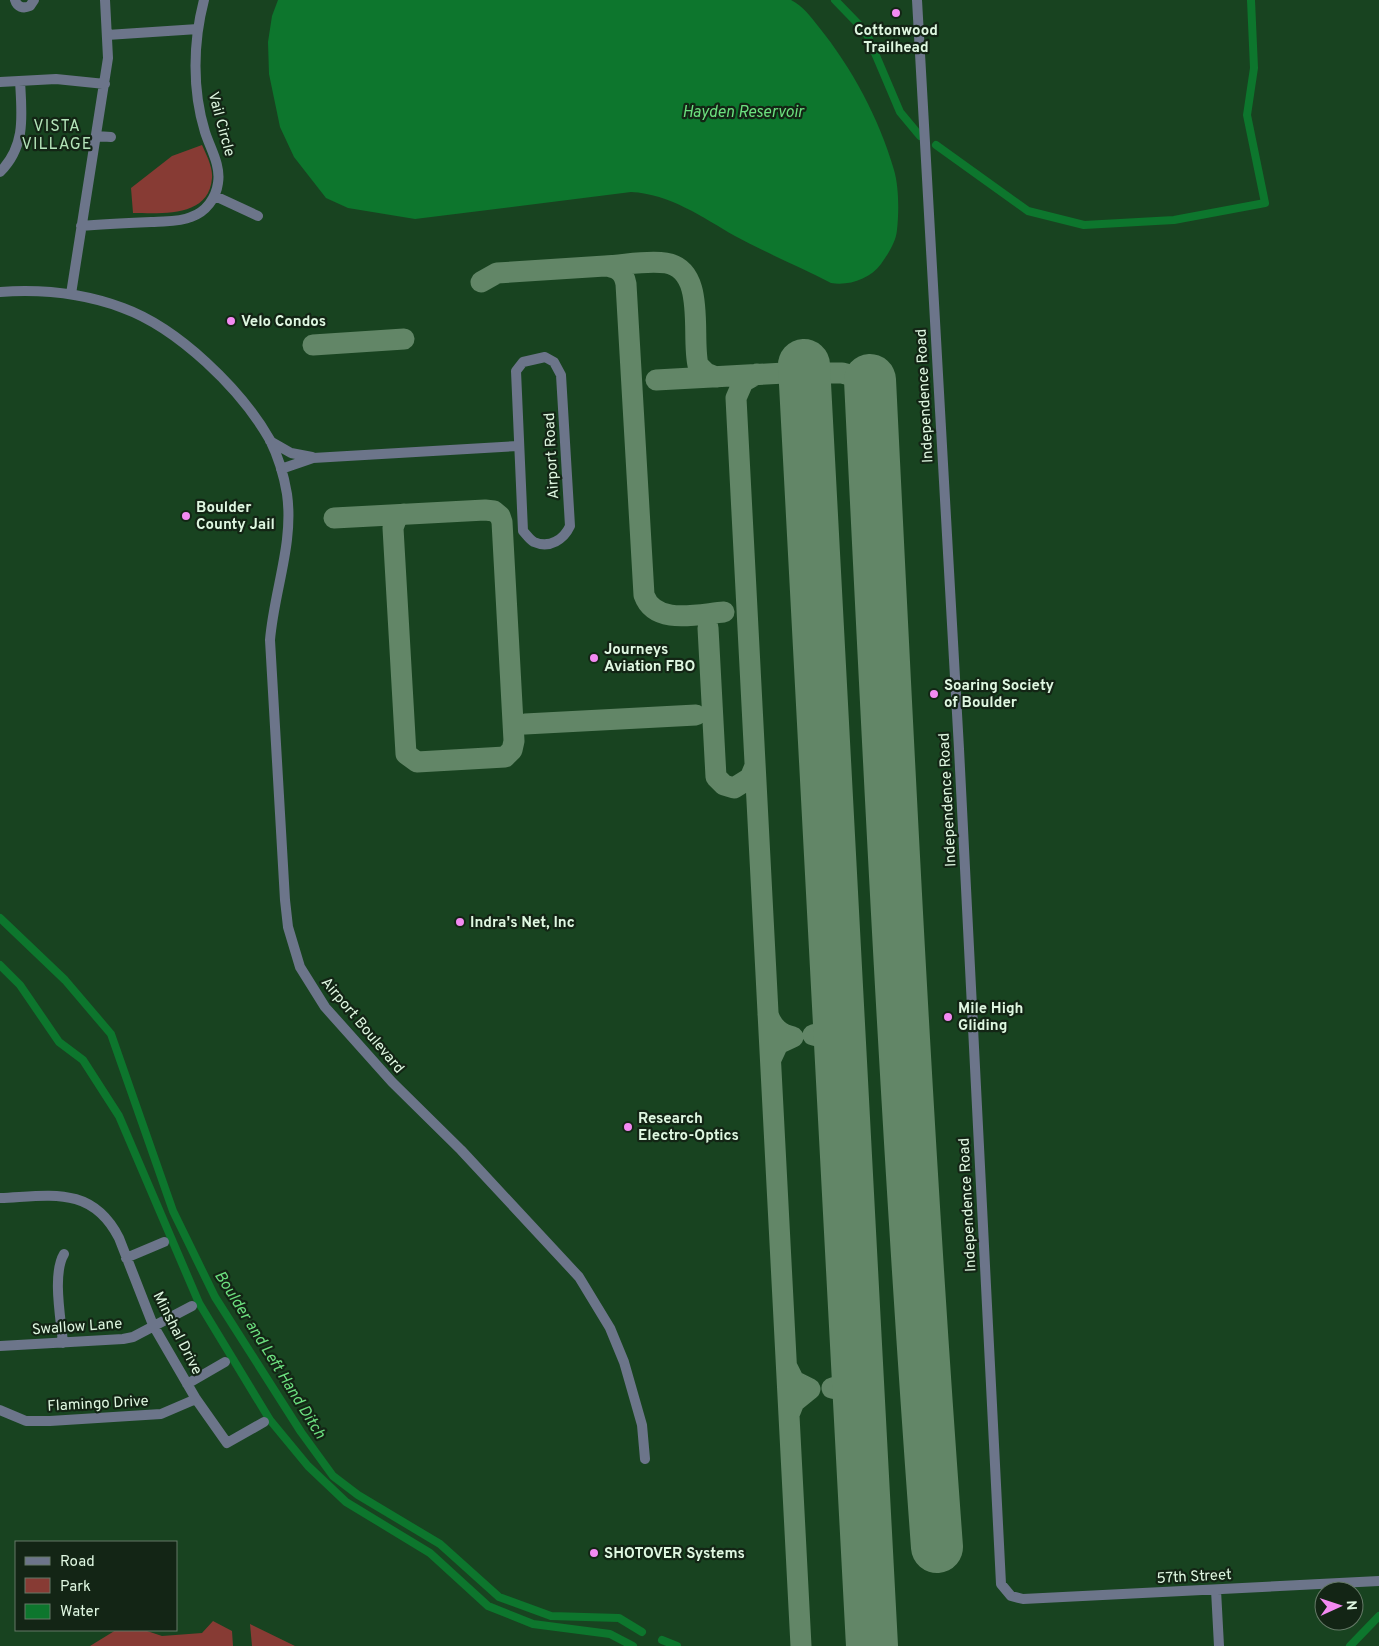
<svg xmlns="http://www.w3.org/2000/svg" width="1379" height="1646" viewBox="0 0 1379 1646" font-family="Overpass,sans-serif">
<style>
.green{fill:#873b34}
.water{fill:#0d762d}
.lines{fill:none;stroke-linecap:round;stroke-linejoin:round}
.canal{stroke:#0d762d;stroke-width:8}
.taxiway{stroke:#628667;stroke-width:21}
.runway{stroke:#628667;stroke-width:52}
.minor{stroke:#6c758a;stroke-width:10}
.poi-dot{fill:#f38af2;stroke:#132515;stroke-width:2}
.labels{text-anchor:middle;stroke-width:4.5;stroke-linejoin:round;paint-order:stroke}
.poi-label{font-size:15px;font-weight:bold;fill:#dff7e1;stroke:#132515;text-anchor:start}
.street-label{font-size:15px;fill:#dff7e1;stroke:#132515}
.water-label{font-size:16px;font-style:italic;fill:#6ce07f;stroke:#132515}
.neighbourhood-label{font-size:16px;letter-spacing:1px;fill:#b4e4b9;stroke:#132515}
</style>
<rect width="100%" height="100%" fill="#184320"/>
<path class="green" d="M202 145C206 154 213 167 212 178 209 218 162 213 133 213L131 188 172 156Z
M213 1621 232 1631 233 1646H90L116 1630H144L162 1636 202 1633Z
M250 1624 295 1646H252Z"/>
<path class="water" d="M278 0H791C803 6 810 16 818 26 852 68 879 118 894 170 899 187 899 212 897 230 896 242 888 254 881 264 870 279 849 286 831 283 800 267 766 253 735 236 702 217 670 194 631 192L415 219 348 208 326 198 294 157 280 127 269 74 268 42 272 16Z"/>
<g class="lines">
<path class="canal" d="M835 0 866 32 900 112 920 136
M936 145 1028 211 1084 225 1174 220 1265 203 1247 115 1254 68 1251 0
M0 918 65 980 111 1034 173 1211 215 1297 301 1432 333 1476 358 1495 440 1544 499 1597 551 1616 619 1618 642 1632
M0 965 20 985 59 1042 83 1060 119 1116 199 1303 270 1420 308 1466 346 1502 430 1553 488 1606 533 1624 610 1634 633 1646
M662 1640 677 1646
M1350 1646 1379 1616"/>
<path class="taxiway" d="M605 266C625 265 647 260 666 263 707 270 691 336 698 365L706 373 716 377
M481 282 497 273 605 266C617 267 624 272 626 284L644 595C655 626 698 614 724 612
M313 345 404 339
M785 373H842L870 380
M757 374 743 382 736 398 801 1646
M656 380 785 373 801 386 805 401
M334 518 485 510 494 511 500 516 502 522 514 741 512 750 505 757 417 762 406 754 393 528 397 517 404 514
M708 628 716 777 724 785 734 788 750 778 755 766
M525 724 696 715
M838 1008C834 1023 829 1031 813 1035 829 1038 835 1045 841 1060
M768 1014C772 1027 780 1034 793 1037L778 1044 771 1059
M856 1360C854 1375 848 1385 832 1388 848 1390 855 1398 859 1413
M787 1367 794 1381 810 1389 794 1402 790 1412"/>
<path class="runway" d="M804 365 872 1646
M870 380C889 769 908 1158 937 1547"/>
<path class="minor" d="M15 0C17 7 23 9 30 6L34 0
M917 0 959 749 1001 1584 1011 1596 1023 1599 1379 1581
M107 35 198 29
M0 82 56 79 105 84
M96 136 111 137
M0 172C26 146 22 116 20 81
M215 196 258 216
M81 226C105 224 130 223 154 222 166 221 180 222 191 217 206 212 216 198 218 183 221 165 210 148 205 132 192 90 193 42 204 0
M0 292C42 289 83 293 123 308 178 328 241 389 270 440 278 456 284 476 287 494 294 543 274 591 270 640L285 900 288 927 300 967 325 1007 392 1082 461 1150 579 1277 610 1328 624 1362 642 1425 645 1459
M71 294 108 58 105 0
M545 357 554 362 561 375 570 526C564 539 550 549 534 542 530 540 526 534 523 531L516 371 523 362Z
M270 441 291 453 312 457
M281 469 313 458 518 446
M0 1198C50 1196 92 1185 119 1238L153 1325 196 1399 227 1443 264 1422
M126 1258 164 1242
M63 1343C61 1319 52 1274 64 1254
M0 1346 123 1339 133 1337 192 1306
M187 1384 225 1362
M0 1410 26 1421H50L161 1414 196 1399
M1216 1590 1219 1646"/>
</g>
<g class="poi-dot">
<circle cx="896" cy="13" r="5"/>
<circle cx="231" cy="321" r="5"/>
<circle cx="186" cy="516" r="5"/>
<circle cx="594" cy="658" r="5"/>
<circle cx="934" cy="694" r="5"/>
<circle cx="460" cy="922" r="5"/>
<circle cx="948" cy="1017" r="5"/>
<circle cx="628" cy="1127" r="5"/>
<circle cx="594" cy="1553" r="5"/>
</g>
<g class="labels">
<g class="poi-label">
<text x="896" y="35" text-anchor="middle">Cottonwood<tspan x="896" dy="17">Trailhead</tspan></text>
<text x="241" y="326">Velo Condos</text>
<text x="196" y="512">Boulder<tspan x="196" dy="17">County Jail</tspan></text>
<text x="604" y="654">Journeys<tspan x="604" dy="17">Aviation FBO</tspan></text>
<text x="944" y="690">Soaring Society<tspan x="944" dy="17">of Boulder</tspan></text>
<text x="470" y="927">Indra's Net, Inc</text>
<text x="958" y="1013">Mile High<tspan x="958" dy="17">Gliding</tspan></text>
<text x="638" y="1123">Research<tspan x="638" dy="17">Electro-Optics</tspan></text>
<text x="604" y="1558">SHOTOVER Systems</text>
</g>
<g class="street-label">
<text transform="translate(222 124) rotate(75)" y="5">Vail Circle</text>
<text transform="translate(924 396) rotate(-93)" y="5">Independence Road</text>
<text transform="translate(551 456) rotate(-93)" y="5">Airport Road</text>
<text transform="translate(947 800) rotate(-93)" y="5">Independence Road</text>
<text transform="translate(363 1025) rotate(50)" y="5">Airport Boulevard</text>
<text transform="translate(967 1205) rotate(-93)" y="5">Independence Road</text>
<text transform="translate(77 1326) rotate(-4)" y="5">Swallow Lane</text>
<text transform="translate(178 1333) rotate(63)" y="5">Minshal Drive</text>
<text transform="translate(98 1403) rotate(-3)" y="5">Flamingo Drive</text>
<text transform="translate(1194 1576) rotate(-3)" y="5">57th Street</text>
</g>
<g class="water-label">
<text x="743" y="117">Hayden Reservoir</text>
<text transform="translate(271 1354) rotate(58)" y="6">Boulder and Left Hand Ditch</text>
</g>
<g class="neighbourhood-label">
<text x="57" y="131">VISTA<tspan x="57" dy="18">VILLAGE</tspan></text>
</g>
</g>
<rect x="15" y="1541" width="162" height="90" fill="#132515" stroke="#657967"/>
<rect x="25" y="1557" width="25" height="8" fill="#6c758a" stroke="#657967"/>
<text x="60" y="1566" font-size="15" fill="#dff7e1">Road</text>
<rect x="25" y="1578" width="25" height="15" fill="#873b34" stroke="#657967"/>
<text x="60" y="1591" font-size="15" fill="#dff7e1">Park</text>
<rect x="25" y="1604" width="25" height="15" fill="#0d762d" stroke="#657967"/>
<text x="60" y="1616" font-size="15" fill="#dff7e1">Water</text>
<g transform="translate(1339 1606) rotate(87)"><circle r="24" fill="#132515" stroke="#657967"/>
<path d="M0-4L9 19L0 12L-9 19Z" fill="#f38af2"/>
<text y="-8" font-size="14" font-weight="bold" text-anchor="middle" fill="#dff7e1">N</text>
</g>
</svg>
